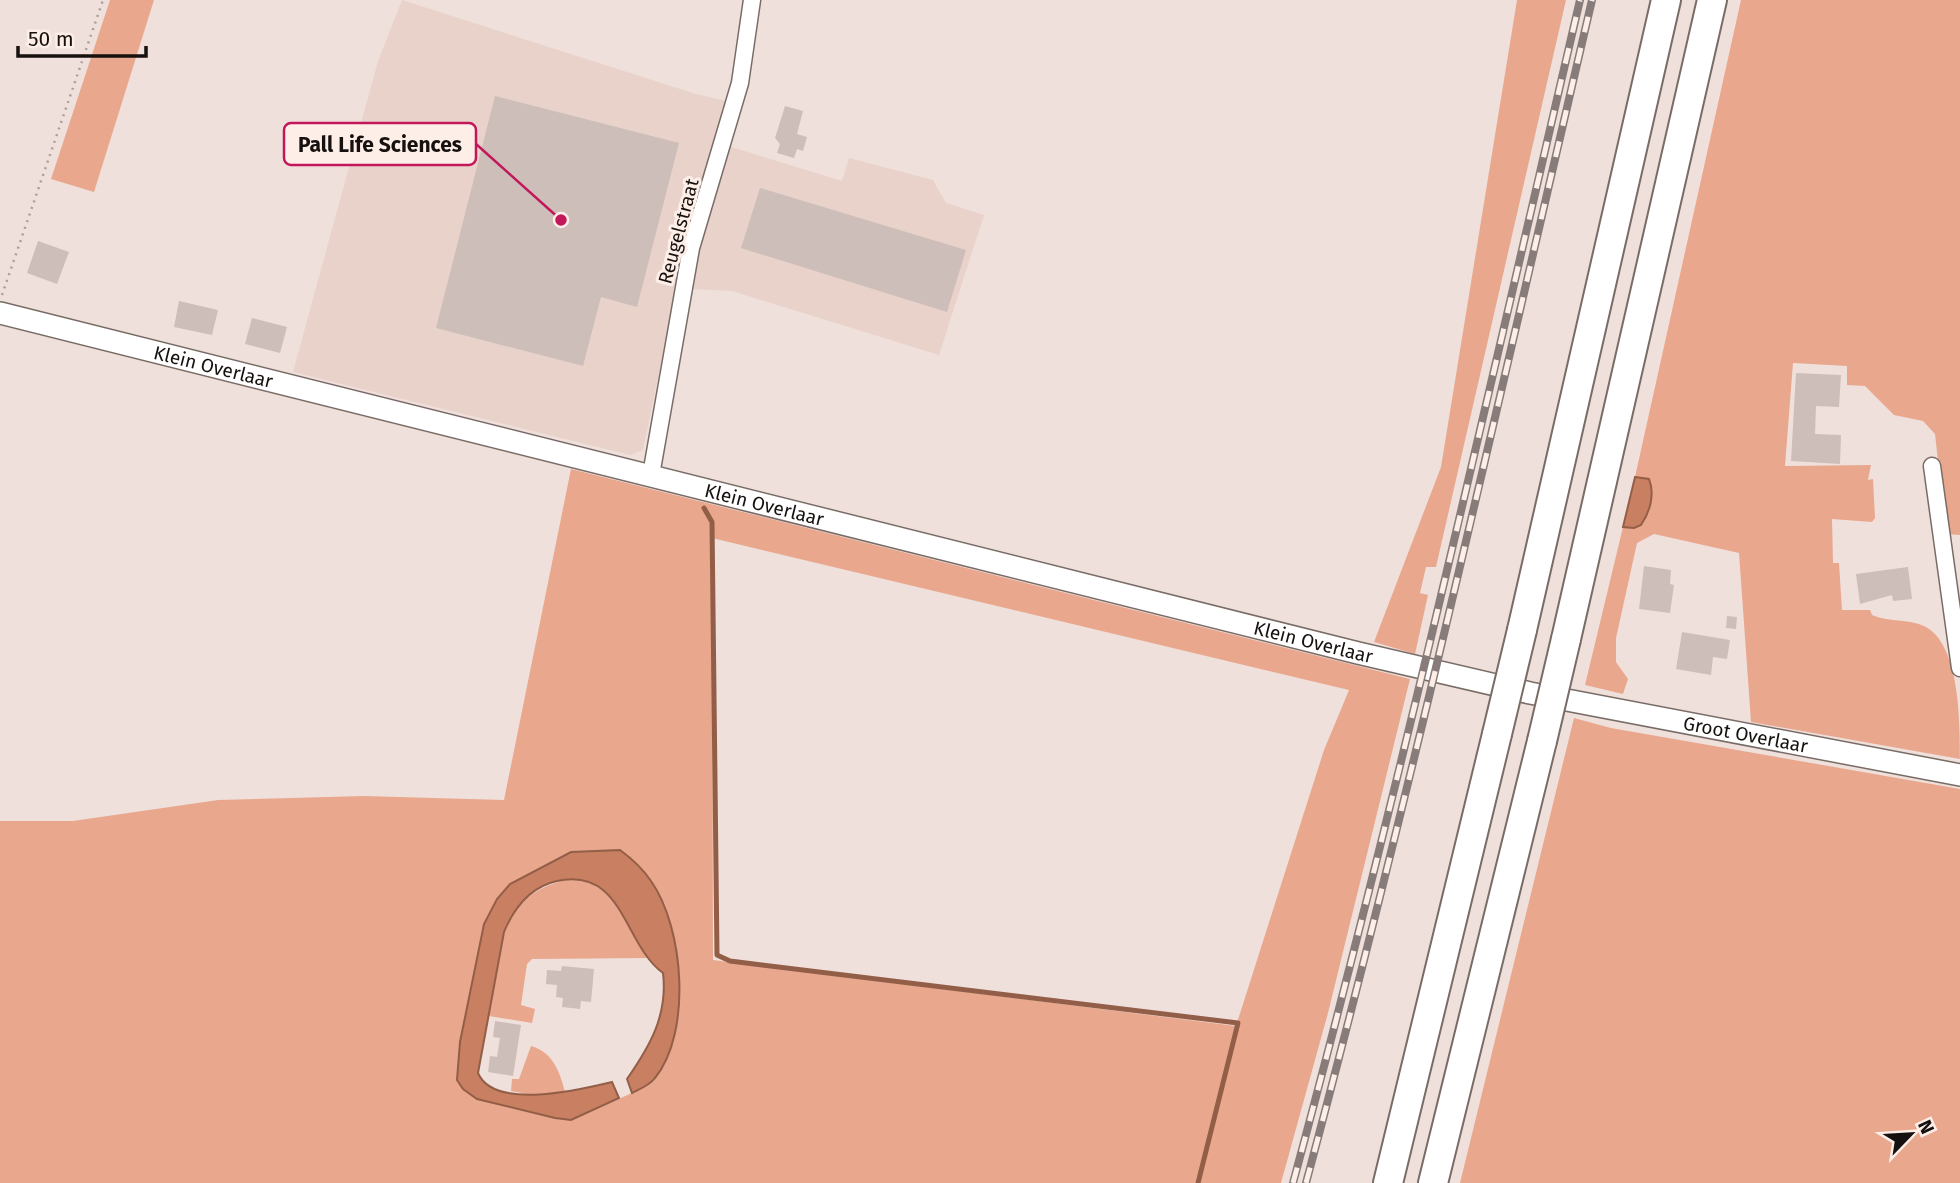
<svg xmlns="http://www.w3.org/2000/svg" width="1960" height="1183" viewBox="0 0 1960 1183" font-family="'Fira Sans',sans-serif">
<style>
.built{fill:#e9d2c9}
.green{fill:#e9a88e;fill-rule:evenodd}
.water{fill:#c97f61;stroke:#935e48;stroke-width:2}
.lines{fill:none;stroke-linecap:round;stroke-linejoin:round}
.stream{stroke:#935e48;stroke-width:5}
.building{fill:#cdbeb9}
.minor-casing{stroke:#796c67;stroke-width:19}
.secondary-casing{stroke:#796c67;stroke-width:24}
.motorway-casing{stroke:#796c67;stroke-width:32}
.path{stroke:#ab9f9b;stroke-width:2.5;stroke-dasharray:2 5;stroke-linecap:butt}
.minor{stroke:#fff;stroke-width:16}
.secondary{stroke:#fff;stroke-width:21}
.motorway{stroke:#fff;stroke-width:28}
.rail-casing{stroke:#877c79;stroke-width:8}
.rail{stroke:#fdeee8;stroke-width:5;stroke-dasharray:16;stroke-linecap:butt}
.motorway-bridge-casing{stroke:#796c67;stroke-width:32;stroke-linecap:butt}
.motorway-bridge{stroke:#fff;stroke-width:28}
.labels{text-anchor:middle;stroke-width:6;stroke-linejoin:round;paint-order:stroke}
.street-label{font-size:19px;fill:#16110f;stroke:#fdeee8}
.leader{fill:none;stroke:#c2185b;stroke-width:2.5}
.callout-dot{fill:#c2185b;stroke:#fdeee8;stroke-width:2.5}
.callout{fill:#fdeee8;stroke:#c2185b;stroke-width:2.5}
.callout-label{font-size:21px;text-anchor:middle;font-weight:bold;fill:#16110f}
</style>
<rect width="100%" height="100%" fill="#efe0db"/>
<path class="built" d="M402 0 696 94 730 102 686 243 643 450 630 455 293 372 378 61Z
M728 146 842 181 849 158 933 180 946 203 984 215 939 355 732 291 691 289 695 258Z"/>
<path class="green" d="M110 0H154L94 192 51 179Z
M1517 0H1566L1436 567H1426L1420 593 1428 595 1415 654 1374 642 1441 467Z
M1741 0H1960V535L1946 534 1935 434 1923 421 1894 415 1865 386 1847 385V366L1793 363 1785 466 1871 465 1868 480 1873 479 1875 518 1872 522 1832 519 1833 563H1839L1842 610H1870L1872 615C1888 622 1909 619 1924 626 1960 643 1960 722 1960 759L1751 722 1739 553 1654 534 1637 543 1616 638V662L1628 679 1623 694 1585 685 1623 527 1641 525C1652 510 1652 496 1649 479L1635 477Z
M571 469 1410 679 1328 1013 1281 1183H0V821H73L218 800 364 796 504 800ZM712 538 1349 690 1324 750 1236 1026 713 960ZM571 852 630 857 637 865 678 959 674 1034 653 1080 632 1093 571 1120 477 1099 473 982 485 931 510 884Z
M1574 718 1611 728 1960 789V1183H1460Z
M580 878C614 889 633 928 649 958L532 959 527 964 521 1005 535 1009 532 1023 489 1016C499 950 498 887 580 878Z
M531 1046C553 1052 560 1072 565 1092L538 1096 511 1091 512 1079H519Z"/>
<path class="water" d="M1635 477 1649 479C1655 494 1650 512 1641 525L1634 528 1623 527Z
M620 850C631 858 643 869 651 881 684 928 692 1032 655 1078 650 1085 640 1089 632 1093L627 1079C650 1046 668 1015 663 973 623 944 624 867 557 881 530 887 514 908 504 932L478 1073C494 1111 583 1089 612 1082L619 1098 571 1120 555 1118 477 1099 463 1089 457 1080 460 1042 484 924 497 899 510 884 571 852Z"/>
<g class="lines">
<path class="stream" d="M704 508 712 522 717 955 730 961 1238 1023 1198 1183"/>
</g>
<path class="building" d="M495 96 679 143 637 307 601 297 583 366 436 328Z
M785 106 803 111 797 134 807 137 803 151 797 149 794 158 777 153 780 144 775 138Z
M760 188 966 250 947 312 741 248Z
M38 241 69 252 57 284 27 273Z
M179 301 218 310 212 335 174 327Z
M252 318 287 327 280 353 245 344Z
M1796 373 1841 375 1839 407 1816 406 1815 434 1841 435 1840 464 1791 461Z
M1644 566 1671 570 1670 584 1674 585 1670 613 1639 609Z
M1908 567 1912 599 1893 601 1892 595 1860 604 1856 574Z
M1727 616 1737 617 1736 629 1726 628Z
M1682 632 1730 640 1727 659 1713 657 1711 675 1676 669Z
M562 966 594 969 591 1002 581 1001 580 1009 562 1007 563 998 556 997 557 985 546 984 547 970 561 971Z
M495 1021 521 1025 513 1076 488 1072 490 1056 497 1057 500 1038 493 1037Z"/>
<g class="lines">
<g class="minor-casing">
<path id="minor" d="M1932 466 1960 668
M651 475 691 248 740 83 752 0"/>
</g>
<g class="secondary-casing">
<g id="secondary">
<path id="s1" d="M0 313 1358 653 1530 693 1960 775"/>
</g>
</g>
<g class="motorway-casing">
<path id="motorway" d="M1522 630 1666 0
M1566 639 1712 0
M1388 1183 1497 734
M1433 1183 1542 741"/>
</g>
<path class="path" d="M2 295 103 0"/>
<use href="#minor" class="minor"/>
<use href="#secondary" class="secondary"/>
<use href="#motorway" class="motorway"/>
<g class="rail-casing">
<path id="rail" d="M1293 1183C1399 791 1488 395 1580 0
M1306 1183C1411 791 1500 395 1592 0"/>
</g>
<use href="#rail" class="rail"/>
<g class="motorway-bridge-casing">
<path id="motorway-bridge" d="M1497 734 1522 630
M1542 741 1566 639"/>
</g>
<use href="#motorway-bridge" class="motorway-bridge"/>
</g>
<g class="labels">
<g class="street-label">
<text transform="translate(678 231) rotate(-75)" y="7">Reugelstraat</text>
<text dy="7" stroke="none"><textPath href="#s1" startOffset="220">Klein Overlaar</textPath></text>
<text dy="7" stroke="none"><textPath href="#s1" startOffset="788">Klein Overlaar</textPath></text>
<text dy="7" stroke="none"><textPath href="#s1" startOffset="1354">Klein Overlaar</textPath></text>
<text dy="7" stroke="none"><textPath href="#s1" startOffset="1796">Groot Overlaar</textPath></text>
</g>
</g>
<path class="leader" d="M561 220L476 144"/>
<circle class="callout-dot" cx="561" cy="220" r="7"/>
<rect class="callout" x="284" y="123" width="192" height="42" rx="7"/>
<g class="callout-label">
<text x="380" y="152">Pall Life Sciences</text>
</g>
<g transform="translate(1911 1134) rotate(65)" stroke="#fdeee8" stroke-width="5" paint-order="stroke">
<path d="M0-5L12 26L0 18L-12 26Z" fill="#16110f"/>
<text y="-10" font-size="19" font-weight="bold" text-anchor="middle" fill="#16110f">N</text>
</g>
<path d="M18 46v10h128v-10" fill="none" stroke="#16110f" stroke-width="3.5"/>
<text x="28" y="46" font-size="21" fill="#16110f" stroke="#fdeee8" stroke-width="5" paint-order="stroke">50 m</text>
</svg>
